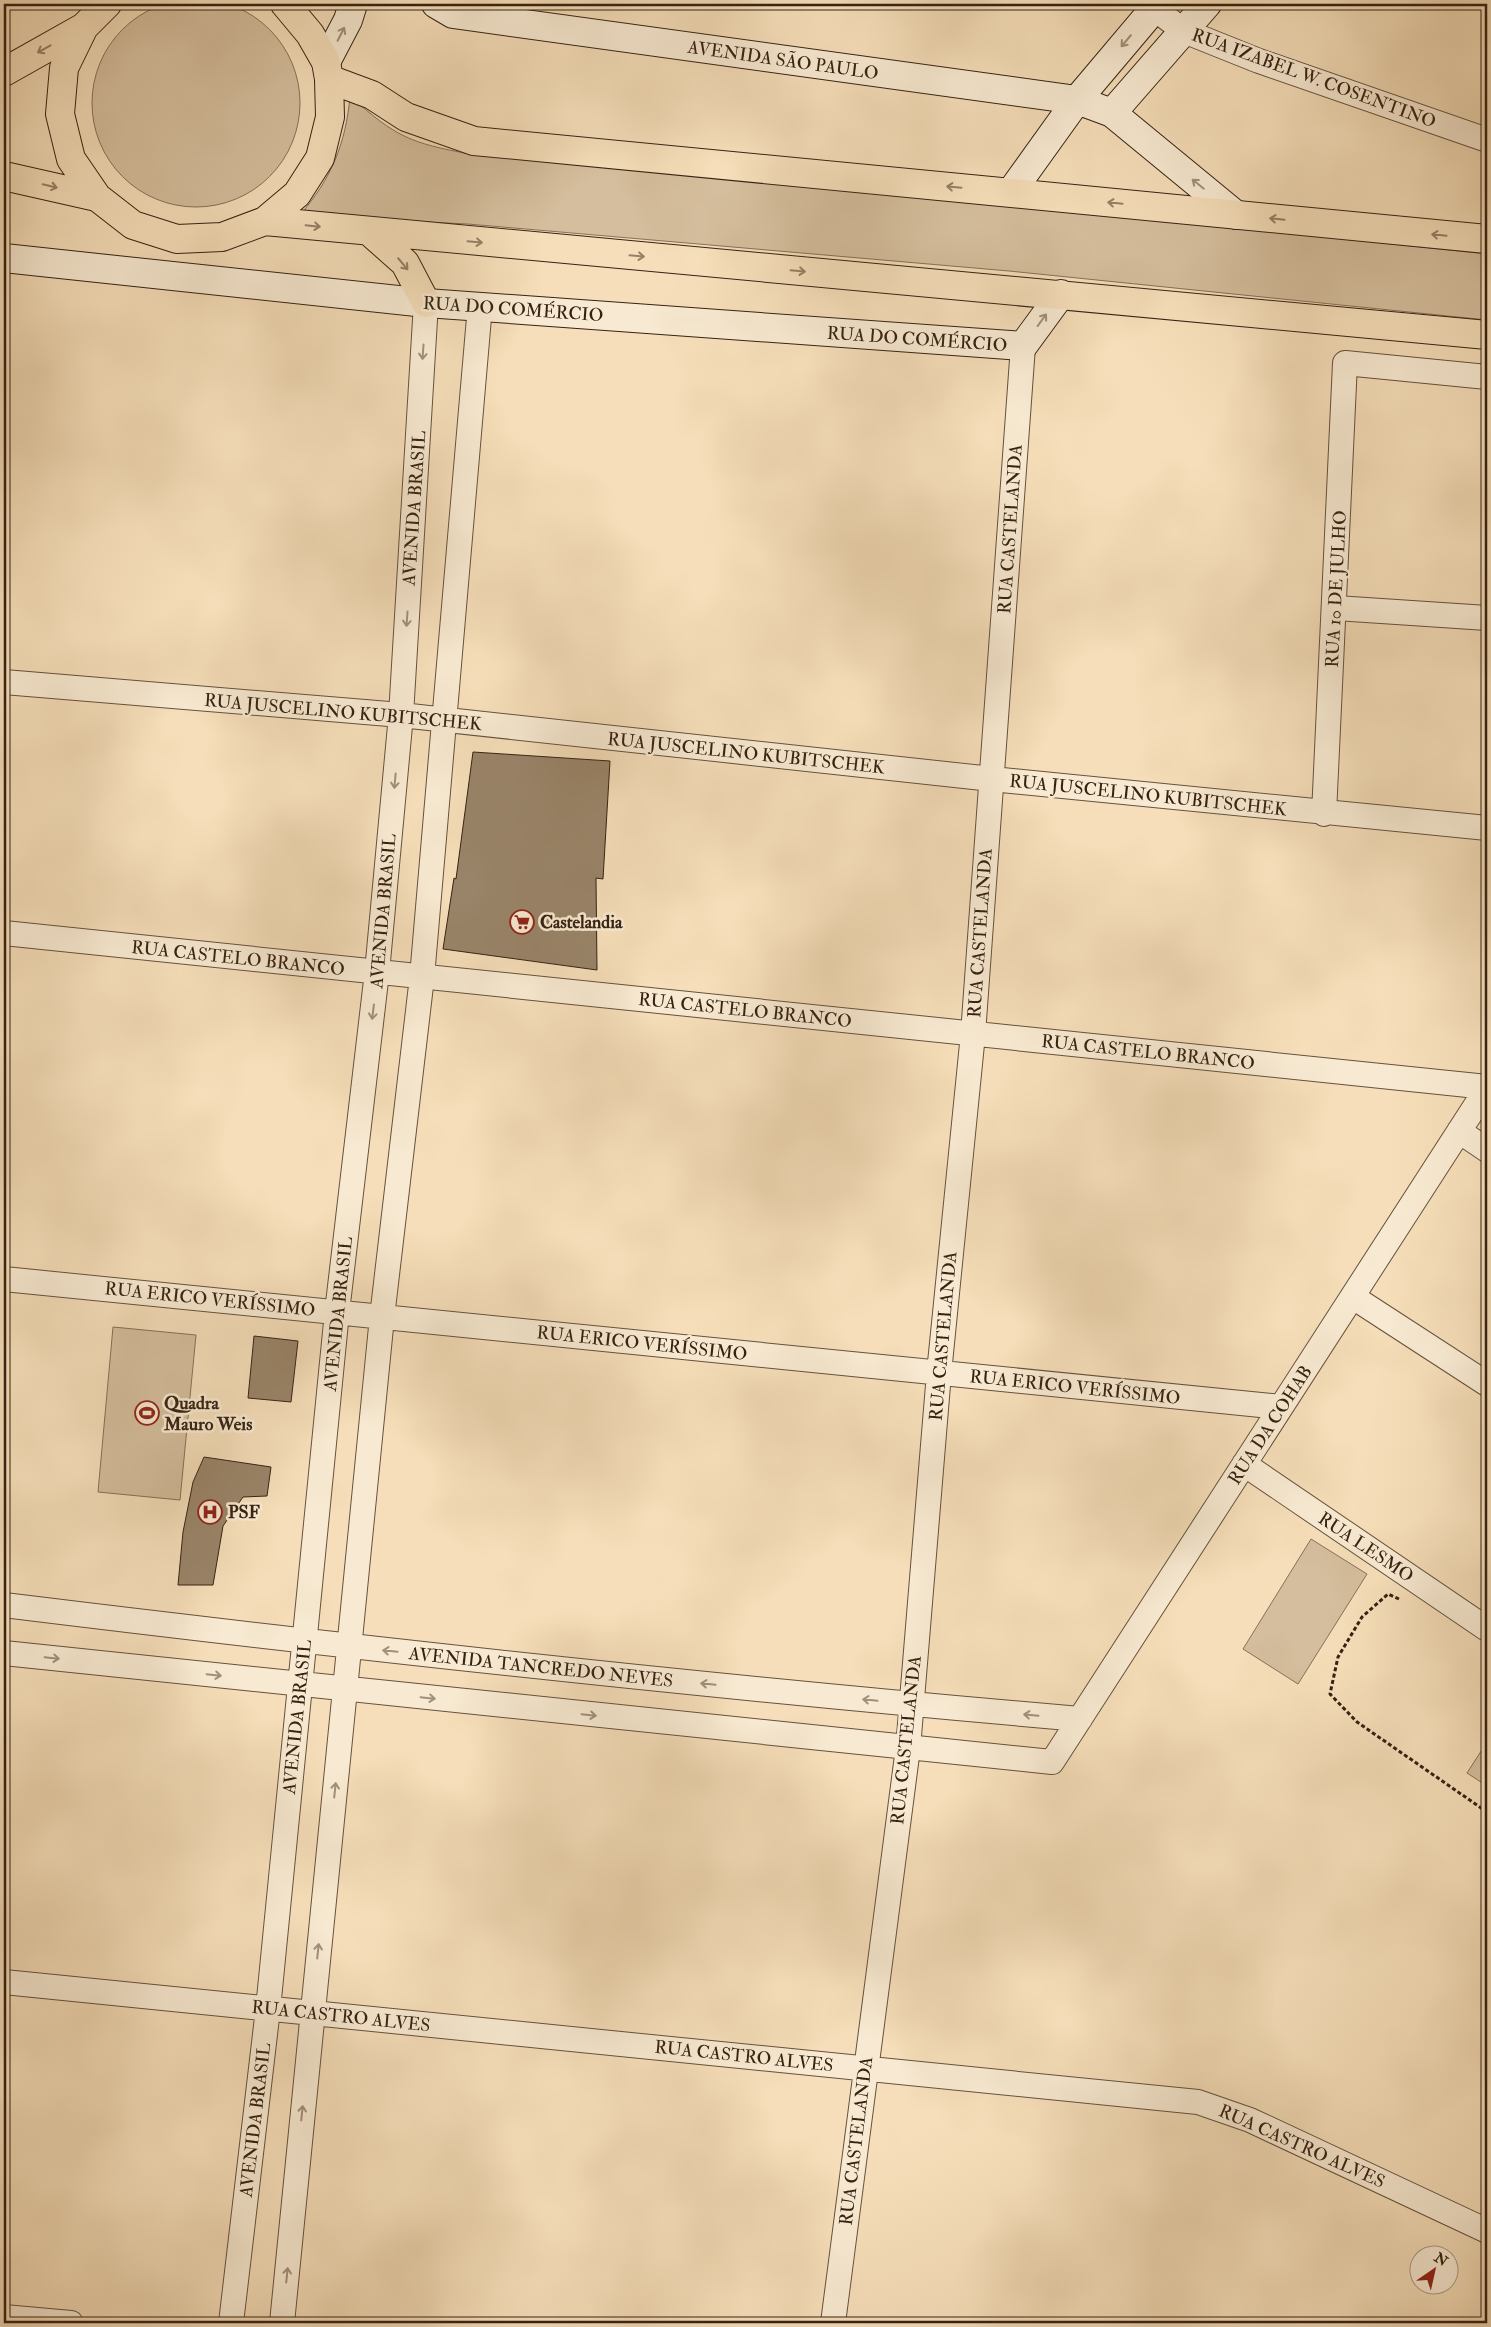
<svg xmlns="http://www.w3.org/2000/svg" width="1491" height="2327" viewBox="0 0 1491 2327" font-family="'IM FELL Double Pica',serif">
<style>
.green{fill:#d5be9d;stroke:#867058}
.building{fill:#998469;stroke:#362213}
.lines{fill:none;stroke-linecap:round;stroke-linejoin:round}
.street-casing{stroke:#66513c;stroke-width:26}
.secondary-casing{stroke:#362213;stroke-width:30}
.highway-casing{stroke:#362213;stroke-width:30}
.path{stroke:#362213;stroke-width:3;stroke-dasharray:4 2.5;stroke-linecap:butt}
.street{stroke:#f8ead2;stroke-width:24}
.secondary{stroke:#f8ead2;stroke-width:28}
.highway{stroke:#f5deb9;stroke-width:28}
.oneway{stroke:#a1907c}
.oneway2{stroke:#968066}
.labels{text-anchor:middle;stroke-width:5;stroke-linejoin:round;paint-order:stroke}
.street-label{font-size:18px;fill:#362213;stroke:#f8ead2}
.poi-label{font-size:18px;font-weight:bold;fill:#362213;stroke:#f8ead2;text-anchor:start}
</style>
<rect width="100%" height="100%" fill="#f5deb9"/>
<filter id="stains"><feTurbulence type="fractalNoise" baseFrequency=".004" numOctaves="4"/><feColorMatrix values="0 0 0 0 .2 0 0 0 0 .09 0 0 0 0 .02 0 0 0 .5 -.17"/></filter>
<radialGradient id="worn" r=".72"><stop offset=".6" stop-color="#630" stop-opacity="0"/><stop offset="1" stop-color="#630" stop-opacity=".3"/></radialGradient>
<path class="green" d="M92 103a104 104 0 1 1 208 0a104 104 0 1 1-208 0Z
M350 96C396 137 410 143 470 154L1088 212 1487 254V320L1009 271 468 224 299 216C331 180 346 143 350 96Z
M113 1327 196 1335 180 1500 98 1492Z
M1311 1539 1367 1574 1298 1684 1243 1649Z
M1487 1742V1786L1467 1773Z"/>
<path class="building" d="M473 752 610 761 603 879 596 878 597 970 443 949 454 878 456 879Z
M254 1336 298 1341 291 1402 248 1398Z
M204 1457 271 1467 267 1496 243 1497 223 1526 213 1585H178L183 1532 193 1482Z"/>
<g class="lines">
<g class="street-casing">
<path id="street" d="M1148 4 1184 31 1259 61 1487 140
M1336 608 1487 618
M4 682 401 715 992 779 1487 828
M1324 814 1345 363 1487 377
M4 933 1487 1087
M1459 1131 1487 1150
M4 1279 1281 1407
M1353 1297 1487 1384
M1244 1464 1487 1629
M4 1605C362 1649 721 1688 1080 1719
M4 1653 1052 1762 1487 1088
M4 1982 1198 2102 1250 2120 1487 2231
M4 2317 71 2323
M231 2323 268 2009 337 1312 377 972 401 715 426 303
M282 2323 382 1317 422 977 480 306
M833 2323 908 1748 939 1373 973 1034 1023 346"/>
</g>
<g class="secondary-casing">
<path id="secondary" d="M436 4 453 14 1077 100 1112 113 1236 215
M326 62 348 20 353 4
M1112 113 1207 4
M1011 192 1077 100 1158 4
M4 258 426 303 1023 346 1061 294"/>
</g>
<g class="highway-casing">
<path id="highway" d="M107 4 84 27 64 68 60 114 71 159 97 197 133 225 177 239 222 237 265 221 297 194 320 158 330 117 329 79 326 62 310 34 285 4
M4 72 84 27
M329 79 372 95 406 117 474 141 1487 239
M4 176 97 197
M265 221 1487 335
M370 232 405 263 426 303"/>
</g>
<path class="path" d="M1399 1599 1388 1594 1362 1617 1338 1657 1330 1694 1357 1722 1487 1812"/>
<use href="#street" class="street"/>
<use href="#secondary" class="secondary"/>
<use href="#highway" class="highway"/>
</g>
<defs><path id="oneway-shaft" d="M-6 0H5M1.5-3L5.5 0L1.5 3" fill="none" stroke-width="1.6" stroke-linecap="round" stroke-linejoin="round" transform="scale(1.25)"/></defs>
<g class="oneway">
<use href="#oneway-shaft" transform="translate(341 34) rotate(-63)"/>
<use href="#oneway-shaft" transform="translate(1126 41) rotate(130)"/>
<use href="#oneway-shaft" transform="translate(1198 184) rotate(-141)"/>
<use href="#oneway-shaft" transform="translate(1042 320) rotate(-54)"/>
<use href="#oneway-shaft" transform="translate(423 352) rotate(94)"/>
<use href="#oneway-shaft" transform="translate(407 619) rotate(94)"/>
<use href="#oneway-shaft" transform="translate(395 781) rotate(95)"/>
<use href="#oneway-shaft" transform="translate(373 1012) rotate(97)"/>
<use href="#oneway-shaft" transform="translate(390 1651) rotate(-174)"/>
<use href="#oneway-shaft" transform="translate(52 1658) rotate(6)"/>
<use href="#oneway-shaft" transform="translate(214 1675) rotate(6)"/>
<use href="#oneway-shaft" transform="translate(708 1684) rotate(-174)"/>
<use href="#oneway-shaft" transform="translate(428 1698) rotate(6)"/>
<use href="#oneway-shaft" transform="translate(870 1700) rotate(-174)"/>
<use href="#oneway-shaft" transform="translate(589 1715) rotate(6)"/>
<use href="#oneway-shaft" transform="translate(1031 1715) rotate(-175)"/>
<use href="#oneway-shaft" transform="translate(335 1790) rotate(-84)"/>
<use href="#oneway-shaft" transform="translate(318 1951) rotate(-84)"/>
<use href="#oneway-shaft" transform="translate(302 2113) rotate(-84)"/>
<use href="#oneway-shaft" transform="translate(287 2275) rotate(-84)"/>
</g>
<g class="oneway2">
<use href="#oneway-shaft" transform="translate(44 49) rotate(151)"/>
<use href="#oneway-shaft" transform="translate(50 186) rotate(13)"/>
<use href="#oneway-shaft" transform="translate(954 187) rotate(-175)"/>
<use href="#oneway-shaft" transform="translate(1115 203) rotate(-174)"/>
<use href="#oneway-shaft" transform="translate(1277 219) rotate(-174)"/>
<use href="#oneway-shaft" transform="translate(313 226) rotate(6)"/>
<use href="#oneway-shaft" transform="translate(1439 235) rotate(-174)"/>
<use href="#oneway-shaft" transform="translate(475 242) rotate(5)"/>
<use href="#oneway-shaft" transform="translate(637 256) rotate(5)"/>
<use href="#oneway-shaft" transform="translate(403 264) rotate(50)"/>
<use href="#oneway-shaft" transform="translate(798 271) rotate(5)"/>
</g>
<defs>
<g id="supermarket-ring" transform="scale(1.25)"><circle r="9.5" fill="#f8ead2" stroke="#8f2418" stroke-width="1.5"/><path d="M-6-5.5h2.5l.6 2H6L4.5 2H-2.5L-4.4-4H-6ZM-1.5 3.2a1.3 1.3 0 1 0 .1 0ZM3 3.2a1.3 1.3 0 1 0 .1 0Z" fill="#8f2418"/></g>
<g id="stadium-ring" transform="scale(1.25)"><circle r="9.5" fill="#f8ead2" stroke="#8f2418" stroke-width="1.5"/><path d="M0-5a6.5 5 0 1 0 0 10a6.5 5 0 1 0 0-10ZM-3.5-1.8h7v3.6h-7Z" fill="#8f2418"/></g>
<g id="hospital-ring" transform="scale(1.25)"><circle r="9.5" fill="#f8ead2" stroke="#8f2418" stroke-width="1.5"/><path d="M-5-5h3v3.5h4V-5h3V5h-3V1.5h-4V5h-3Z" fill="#8f2418"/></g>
</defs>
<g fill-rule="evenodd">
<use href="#supermarket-ring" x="522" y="922"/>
<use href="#stadium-ring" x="147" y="1413"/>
<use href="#hospital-ring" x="210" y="1512"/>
</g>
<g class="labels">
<g class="street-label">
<text transform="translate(783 60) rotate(8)" y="6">AVENIDA SÃO PAULO</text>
<text transform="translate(1314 78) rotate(20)" y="6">RUA IZABEL W. COSENTINO</text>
<text transform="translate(513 309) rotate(4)" y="6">RUA DO COMÉRCIO</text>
<text transform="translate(917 339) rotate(4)" y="6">RUA DO COMÉRCIO</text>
<text transform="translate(414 508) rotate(-86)" y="6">AVENIDA BRASIL</text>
<text transform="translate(1010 529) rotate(-86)" y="6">RUA CASTELANDA</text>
<text transform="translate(1336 589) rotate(-87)" y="6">RUA 10 DE JULHO</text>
<text transform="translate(343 712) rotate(5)" y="6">RUA JUSCELINO KUBITSCHEK</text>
<text transform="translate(746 753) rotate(6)" y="6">RUA JUSCELINO KUBITSCHEK</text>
<text transform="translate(1148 795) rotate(6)" y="6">RUA JUSCELINO KUBITSCHEK</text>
<text transform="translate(383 911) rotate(-85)" y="6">AVENIDA BRASIL</text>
<text transform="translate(980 933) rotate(-86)" y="6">RUA CASTELANDA</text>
<text transform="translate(238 958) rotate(6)" y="6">RUA CASTELO BRANCO</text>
<text transform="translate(745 1010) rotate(6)" y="6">RUA CASTELO BRANCO</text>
<text transform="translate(1148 1052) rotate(6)" y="6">RUA CASTELO BRANCO</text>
<text transform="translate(210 1299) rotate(6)" y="6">RUA ERICO VERÍSSIMO</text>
<text transform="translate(338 1314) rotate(-84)" y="6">AVENIDA BRASIL</text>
<text transform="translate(943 1336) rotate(-85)" y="6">RUA CASTELANDA</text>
<text transform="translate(642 1343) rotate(6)" y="6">RUA ERICO VERÍSSIMO</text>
<text transform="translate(1075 1387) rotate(6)" y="6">RUA ERICO VERÍSSIMO</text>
<text transform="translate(1270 1425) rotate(-57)" y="6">RUA DA COHAB</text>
<text transform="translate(1366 1547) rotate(34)" y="6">RUA LESMO</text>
<text transform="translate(541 1667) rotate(6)" y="6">AVENIDA TANCREDO NEVES</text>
<text transform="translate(297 1717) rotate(-84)" y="6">AVENIDA BRASIL</text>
<text transform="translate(906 1740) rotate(-84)" y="6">RUA CASTELANDA</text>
<text transform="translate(341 2016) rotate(6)" y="6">RUA CASTRO ALVES</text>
<text transform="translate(744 2056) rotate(6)" y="6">RUA CASTRO ALVES</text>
<text transform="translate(255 2120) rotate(-83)" y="6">AVENIDA BRASIL</text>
<text transform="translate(856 2141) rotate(-83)" y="6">RUA CASTELANDA</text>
<text transform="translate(1302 2146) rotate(24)" y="6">RUA CASTRO ALVES</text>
</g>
<g class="poi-label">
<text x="540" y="928">Castelandia</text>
<text x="164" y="1409">Quadra<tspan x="164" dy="21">Mauro Weis</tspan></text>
<text x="228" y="1518">PSF</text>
</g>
</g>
<rect width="1491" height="2327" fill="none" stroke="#f5deb9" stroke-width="20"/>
<rect x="5" y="5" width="1481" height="2317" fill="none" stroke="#362213" stroke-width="2.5"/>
<rect x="10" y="10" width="1471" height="2307" fill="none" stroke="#362213"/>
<g transform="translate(1434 2270) rotate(34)"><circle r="24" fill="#f8ead2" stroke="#aa9a86"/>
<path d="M0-4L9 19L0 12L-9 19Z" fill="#8f2418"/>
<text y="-8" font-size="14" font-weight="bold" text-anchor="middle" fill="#362213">N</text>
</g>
<rect width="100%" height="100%" filter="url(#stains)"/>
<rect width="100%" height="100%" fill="url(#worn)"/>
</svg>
